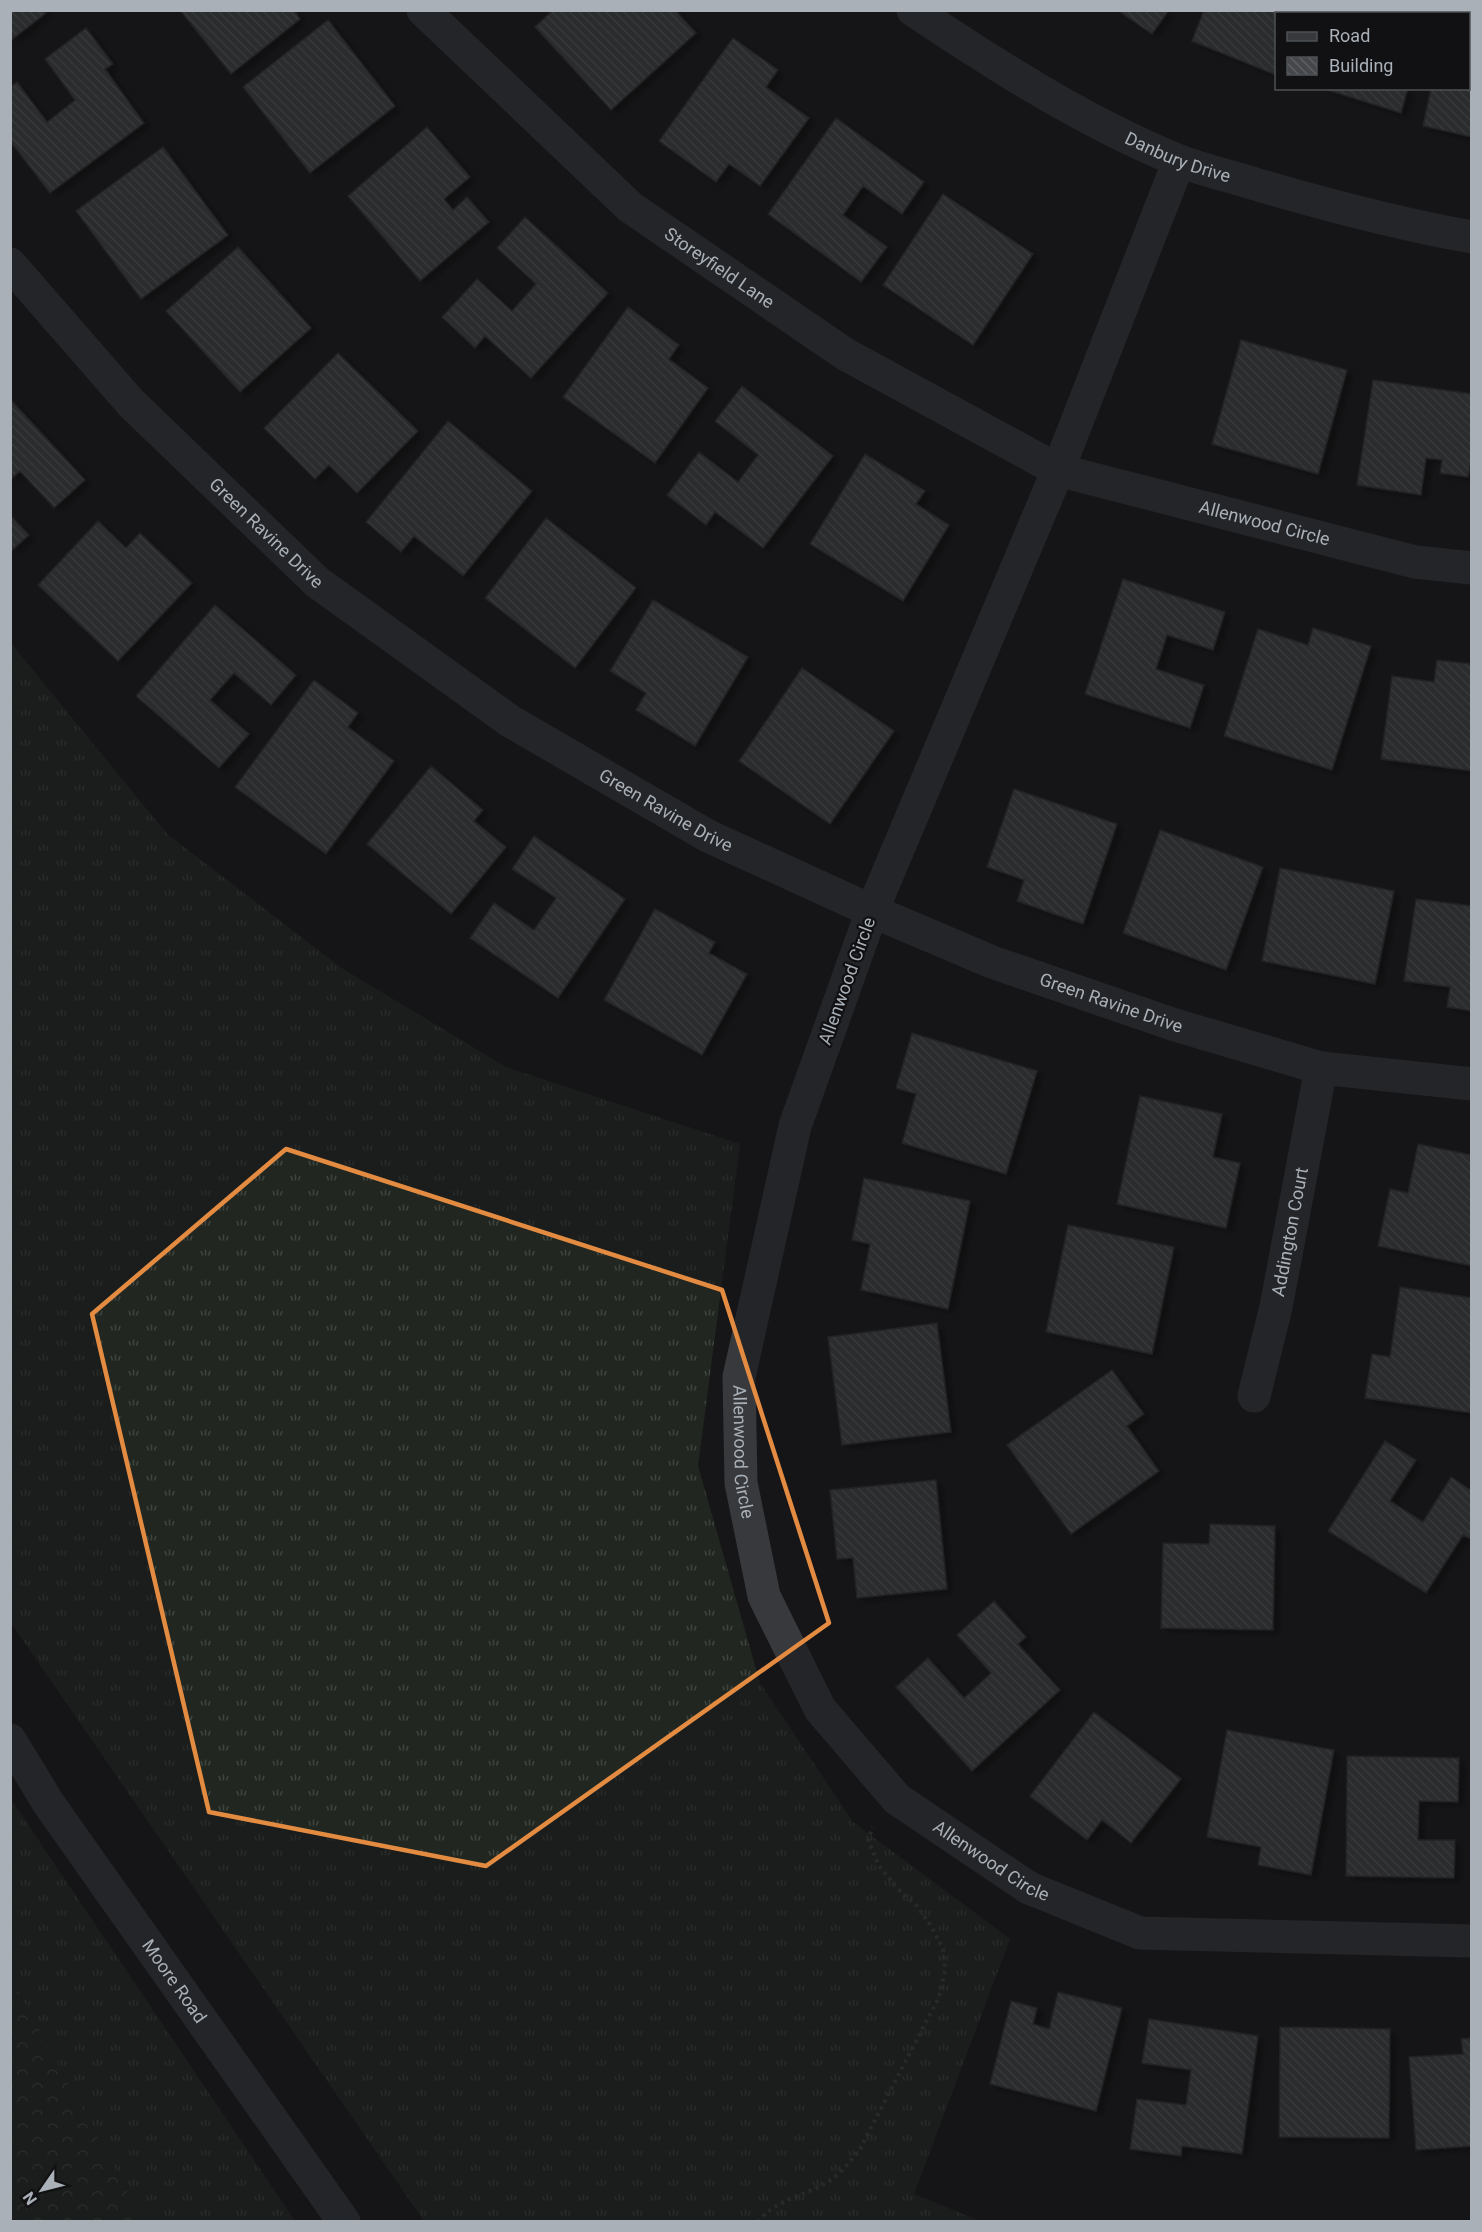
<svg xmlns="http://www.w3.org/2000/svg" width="1482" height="2232" viewBox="0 0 1482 2232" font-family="Roboto,sans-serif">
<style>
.grass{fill:url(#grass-tufts)}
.forest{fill:url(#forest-crowns)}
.building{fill:url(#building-back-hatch);stroke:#303134;stroke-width:1.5;filter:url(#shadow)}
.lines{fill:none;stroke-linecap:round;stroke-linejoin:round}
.path{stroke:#3d4043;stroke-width:4;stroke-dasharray:3 4.5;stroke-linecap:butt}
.minor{stroke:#37393d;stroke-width:33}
.marked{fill:none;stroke:#e48b42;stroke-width:4.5;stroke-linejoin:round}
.labels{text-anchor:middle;stroke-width:4.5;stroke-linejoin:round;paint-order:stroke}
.street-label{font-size:18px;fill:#a9b0b7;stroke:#111113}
</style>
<defs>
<pattern id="grass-tufts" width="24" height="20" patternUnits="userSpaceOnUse" patternTransform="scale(1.5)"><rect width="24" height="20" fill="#212720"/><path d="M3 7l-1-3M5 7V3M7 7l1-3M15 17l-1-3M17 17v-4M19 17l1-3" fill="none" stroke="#3e443e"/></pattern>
<pattern id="forest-crowns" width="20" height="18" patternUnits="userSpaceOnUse" patternTransform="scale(1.5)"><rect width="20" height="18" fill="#212720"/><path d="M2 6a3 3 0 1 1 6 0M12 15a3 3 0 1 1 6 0" fill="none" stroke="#3e443e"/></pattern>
<pattern id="building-back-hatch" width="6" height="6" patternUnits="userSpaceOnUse" patternTransform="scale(1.5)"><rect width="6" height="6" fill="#45474b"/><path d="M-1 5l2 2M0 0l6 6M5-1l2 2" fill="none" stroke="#5d5f63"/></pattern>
<filter id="shadow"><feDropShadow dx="6" dy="4" stdDeviation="3" flood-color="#0009"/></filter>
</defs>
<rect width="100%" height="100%" fill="#161618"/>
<path class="grass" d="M10 642 167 834 343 969 506 1067 740 1144 698 1466 760 1683 853 1822 1010 1939 914 2194 980 2221H424L11 1623Z
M10 1798 295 2221H143L11 1978Z"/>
<path class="forest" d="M10 1978H11L143 2221H11Z"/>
<path class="building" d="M10 10H44L46 13 10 41Z
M180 10H294L300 19 231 74Z
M553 10H675L696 33 611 110 535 27Z
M1117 10H1169L1152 34Z
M1204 10H1305L1304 14H1276V75L1192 41Z
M1328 10H1431L1430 14H1327Z
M1449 10H1472V137L1423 126 1431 88H1468V14H1448Z
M328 20 395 106 310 173 243 87Z
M86 28 113 64 105 69 144 123 50 193 10 141V87L17 82 47 122 75 100 45 59Z
M733 38 778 70 766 87 809 118 760 186 729 164 716 182 659 141Z
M1321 88H1408L1401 113Z
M836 118 924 182 902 214 863 186 843 215 887 247 861 282 768 214Z
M427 127 470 177 444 199 453 210 467 197 489 222 420 281 348 196Z
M163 147 228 235 141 299 76 211Z
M943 194 1033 254 973 345 883 285Z
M525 217 608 293 531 378 485 336 475 348 442 317 477 279 512 311 536 284 497 248Z
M238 247 311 328 240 392 166 311Z
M628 307 679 345 669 359 708 388 655 463 563 397Z
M1241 340 1347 370 1318 474 1212 444Z
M338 353 418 431 357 493 329 465 315 479 264 428Z
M1373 380 1472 394V457L1468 477 1440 473 1442 460 1426 458 1421 495 1357 485Z
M742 386 833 456 763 548 715 512 706 525 667 495 699 452 738 482 758 455 715 421Z
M10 399 85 480 54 508 20 471 10 480Z
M448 421 532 491 463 576 414 536 401 552 366 522Z
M865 454 925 491 916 504 949 525 903 601 810 544Z
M10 515 29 535 10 552Z
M546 518 636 588 575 668 485 598Z
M98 521 126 548 140 533 192 583 118 661 38 585Z
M1123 579 1225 612 1213 650 1167 635 1156 669 1204 685 1190 728 1085 694Z
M653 600 748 657 695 746 636 710 646 693 610 671Z
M215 605 296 675 271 705 234 673 210 700 249 734 219 768 136 696Z
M1313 628 1371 646 1332 770 1224 736 1258 629 1308 645Z
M1437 660 1472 664V771L1381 759 1392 676 1434 682Z
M802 668 894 731 830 824 739 761Z
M314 680 358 713 348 727 394 761 326 854 235 787Z
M431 766 483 810 474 821 506 847 451 914 367 844Z
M1014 789 1117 824 1083 924 1017 901 1024 880 987 867Z
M1160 830 1263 867 1226 970 1123 933Z
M534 836 625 899 558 998 470 938 494 903 534 930 556 898 512 869Z
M1280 868 1394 891 1375 984 1262 961Z
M1416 899 1472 906V1011L1447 1007 1450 987 1404 981Z
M655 909 715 942 709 953 747 974 702 1055 604 1000Z
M912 1033 1037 1071 1006 1174 902 1143 916 1094 896 1088Z
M1140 1096 1222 1114 1213 1157 1240 1163 1226 1228 1117 1204Z
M1418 1144 1472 1155V1266L1378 1246 1390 1189 1408 1193Z
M864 1178 970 1201 948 1309 861 1290 870 1244 852 1240Z
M1068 1225 1174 1247 1152 1354 1046 1332Z
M1400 1287 1472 1298V1413L1365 1398 1372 1354 1390 1357Z
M937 1323 951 1432 842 1445 828 1337Z
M1112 1370 1144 1414 1127 1426 1159 1471 1071 1534 1007 1445Z
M1385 1441 1416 1460 1390 1501 1423 1522 1451 1477 1472 1491V1538L1471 1539 1463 1535 1426 1593 1328 1531Z
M936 1480 947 1589 857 1598 853 1558 837 1559 830 1490Z
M1210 1524 1275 1526 1273 1630 1161 1628 1163 1543 1209 1544Z
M994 1601 1026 1637 1018 1644 1060 1690 972 1771 896 1687 928 1658 964 1698 991 1673 957 1635Z
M1094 1712 1181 1779 1131 1843 1102 1820 1087 1840 1030 1796Z
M1227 1730 1334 1750 1311 1875 1258 1865 1261 1847 1207 1837Z
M1347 1756 1459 1758 1458 1802 1419 1801 1418 1840H1455L1454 1878 1346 1876Z
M1058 1992 1122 2008 1096 2111 990 2084 1011 2001 1037 2008 1033 2024 1049 2029Z
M1149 2019 1258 2036 1242 2154 1182 2146 1181 2156 1130 2149 1137 2099 1186 2105 1191 2070 1142 2063Z
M1280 2027 1390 2029 1389 2138 1279 2137Z
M1472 2038V2146L1416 2150 1409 2057 1463 2054 1461 2039Z"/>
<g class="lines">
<path class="path" d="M758 2222C774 2201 801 2196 823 2185 838 2177 850 2162 860 2149L939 1997 945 1971 943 1949 931 1926 917 1906 898 1889 879 1866 868 1840 873 1827"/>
<g class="minor">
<path id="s1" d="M423 10 630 207 845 354 1058 470 1415 562 1472 568"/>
<path id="s2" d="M913 10C997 66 1083 121 1177 160 1202 170 1230 176 1255 184 1327 205 1398 224 1472 237"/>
<path id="s3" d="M1179 161 1058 470 872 911 795 1126 739 1377 741 1483 764 1596 820 1709 897 1799 1029 1888 1140 1933 1472 1941"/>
<path id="s4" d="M10 264 131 403 317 582 510 721 708 836 872 911 992 962 1175 1025 1321 1068 1472 1084"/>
<path id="s5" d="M1254 1396 1276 1307 1321 1068"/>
<path id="s6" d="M10 1740 49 1804 344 2222"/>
</g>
</g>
<path d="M0 0H1482V2232H0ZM286 1149 722 1290 829 1623 486 1866 209 1812 92 1314Z" fill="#161618" fill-opacity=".55" fill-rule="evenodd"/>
<path class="marked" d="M286 1149 722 1290 829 1623 486 1866 209 1812 92 1314Z"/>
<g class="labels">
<g class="street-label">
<text dy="6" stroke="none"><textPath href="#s2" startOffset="304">Danbury Drive</textPath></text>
<text dy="6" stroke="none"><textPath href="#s1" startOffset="394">Storeyfield Lane</textPath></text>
<text dy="6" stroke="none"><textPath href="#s1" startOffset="1002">Allenwood Circle</textPath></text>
<text dy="6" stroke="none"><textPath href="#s4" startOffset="372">Green Ravine Drive</textPath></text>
<text dy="6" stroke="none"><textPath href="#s4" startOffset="860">Green Ravine Drive</textPath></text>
<text transform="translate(847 981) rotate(-70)" y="6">Allenwood Circle</text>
<text dy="6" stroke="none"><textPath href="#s4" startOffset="1346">Green Ravine Drive</textPath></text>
<text dy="6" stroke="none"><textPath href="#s5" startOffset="168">Addington Court</textPath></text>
<text dy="6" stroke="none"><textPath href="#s3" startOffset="1371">Allenwood Circle</textPath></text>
<text dy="6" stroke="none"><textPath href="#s3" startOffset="1875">Allenwood Circle</textPath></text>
<text dy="6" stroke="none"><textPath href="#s6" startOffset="292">Moore Road</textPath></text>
</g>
</g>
<rect width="1482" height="2232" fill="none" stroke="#a9b0b7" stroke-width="24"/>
<rect x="1275" y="12" width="195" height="78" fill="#111113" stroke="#4e5155" stroke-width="1.5"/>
<rect x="1287" y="32" width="30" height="9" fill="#37393d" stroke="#4e5155" stroke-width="1.5"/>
<text x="1329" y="42" font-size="18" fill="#a9b0b7">Road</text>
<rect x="1287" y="57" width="30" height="18" fill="url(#building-back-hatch)" stroke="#4e5155" stroke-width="1.5"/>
<text x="1329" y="72" font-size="18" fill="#a9b0b7">Building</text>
<g transform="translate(42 2190) rotate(235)" stroke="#111113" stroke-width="4.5" paint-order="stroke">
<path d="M0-4.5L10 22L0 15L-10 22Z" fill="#a9b0b7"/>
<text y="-9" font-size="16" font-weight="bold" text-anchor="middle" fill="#a9b0b7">N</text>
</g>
</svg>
